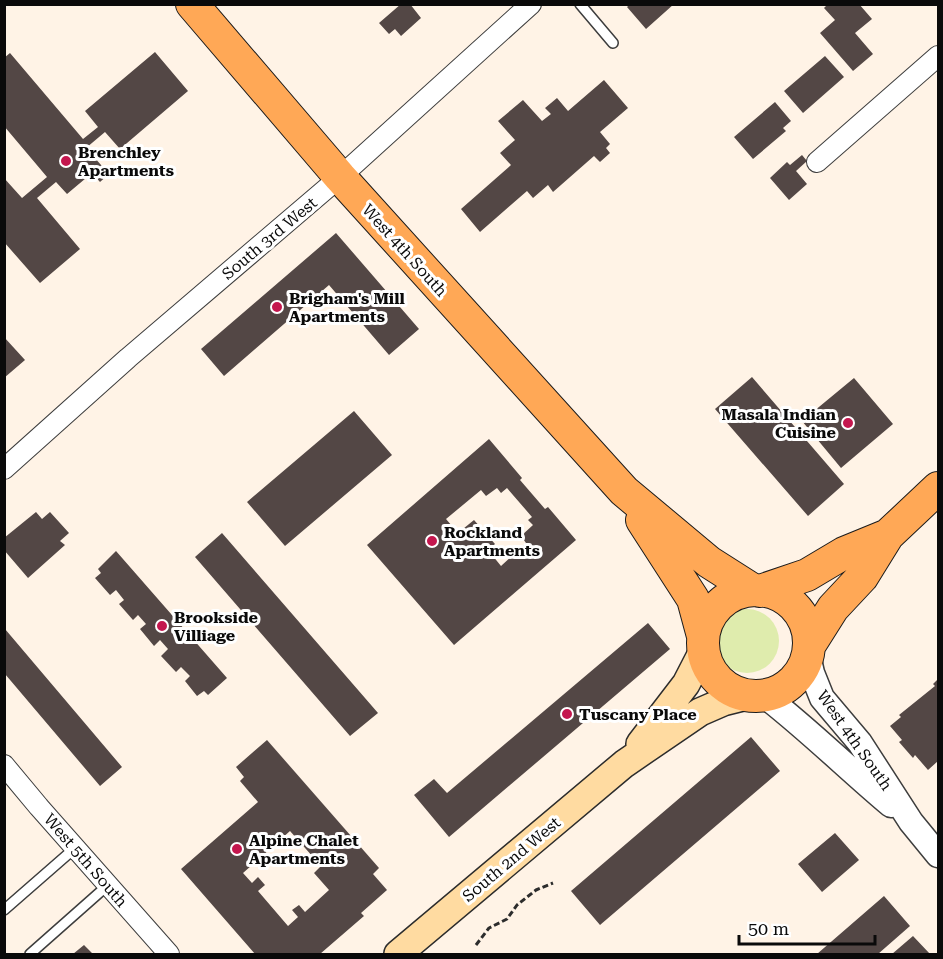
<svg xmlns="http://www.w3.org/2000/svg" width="943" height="959" viewBox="0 0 943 959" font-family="'Roboto Serif',serif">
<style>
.green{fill:#dfecad}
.building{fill:#534745;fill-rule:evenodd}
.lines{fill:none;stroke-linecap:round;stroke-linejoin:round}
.service-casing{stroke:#3d3d3d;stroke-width:12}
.minor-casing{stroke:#3d3d3d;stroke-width:22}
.tertiary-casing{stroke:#3d3d3d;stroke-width:27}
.secondary-casing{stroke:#2c2c2c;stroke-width:30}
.primary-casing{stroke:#1b1b1b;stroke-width:34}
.path{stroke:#2c2c2c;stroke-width:3;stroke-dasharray:6 3;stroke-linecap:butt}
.service{stroke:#fff;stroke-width:9}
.minor{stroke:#fff;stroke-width:20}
.tertiary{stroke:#fff;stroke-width:24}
.secondary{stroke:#ffdba1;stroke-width:27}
.primary{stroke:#ffa856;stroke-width:32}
.poi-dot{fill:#c4174e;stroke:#fff;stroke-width:2}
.labels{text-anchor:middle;stroke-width:6;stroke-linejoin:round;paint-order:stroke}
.poi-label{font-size:16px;font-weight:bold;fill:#0a0a0a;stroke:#fff;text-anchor:start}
.street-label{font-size:16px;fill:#0a0a0a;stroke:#fff}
</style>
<rect width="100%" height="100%" fill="#fff3e6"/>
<path class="green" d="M715 641a32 32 0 1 1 64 0a32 32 0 1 1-64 0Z"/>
<path class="building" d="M401 4H410L421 18 401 36 395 29 389 34 379 23Z
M630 4H674L646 29 627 7Z
M828 4H859L872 19 855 33 873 54 853 71 820 33 835 20 824 8Z
M155 52 188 91 120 149 105 132 86 148 109 174 100 182 92 173 67 194 56 182 37 198 80 249 40 283 4 242V178L22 198 47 177 4 126V58L10 53 83 139 98 127 85 111Z
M825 56 844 77 803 113 784 91Z
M604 80 628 108 600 132 610 144 606 148 610 153 600 162 594 156 553 192 548 185 533 198 527 191 480 232 461 209 511 165 500 153 515 140 498 121 523 100 542 121 551 114 545 108 557 98 568 111Z
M775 102 791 121 783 128 786 131 753 159 734 137Z
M802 155 807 161 796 171 807 184 789 200 770 178 787 162 790 165Z
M336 233 419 329 389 355 329 285 224 376 201 349Z
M4 337 25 360 4 378Z
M752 377 844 484 808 516 715 409Z
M854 378 893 424 841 468 802 421Z
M354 411 392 455 285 546 247 502Z
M489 439 522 478 520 480 545 509 548 507 576 540 454 645 367 545ZM497 488 501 493 507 488 532 517 528 520 533 525 521 536 526 543 501 566 488 550 495 544 474 520 458 533 446 519 481 490 486 496Z
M36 512 42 519 50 512 69 533 60 541 65 545 28 578 4 550V538Z
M222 533 378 713 350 736 195 557Z
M116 551 227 678 208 695 204 691 197 696 185 681 190 676 181 667 176 672 161 656 168 649 160 640 154 646 140 629 146 624 138 615 133 620 119 604 124 600 116 590 110 595 95 578 101 573 98 569Z
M648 623 670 649 449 837 414 795 434 779 447 793Z
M5 629 122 767 100 786 5 674Z
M938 679V761L928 770 915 755 913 758 899 742 902 740 890 726 901 717 899 715 935 686 933 684Z
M751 737 780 771 600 925 571 891Z
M267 740 379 868 373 874 387 890 361 913 364 916 320 954H255L181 869 258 802 240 781 244 777 236 767ZM290 831 321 866 314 873 329 890 305 912 299 905 292 910 298 917 288 926 258 891 265 885 258 877 252 883 243 873Z
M835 833 859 860 822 892 798 864Z
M884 896 910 926 878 954H817Z
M913 936 930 954H892Z
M84 945 93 954H73Z"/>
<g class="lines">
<g class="service-casing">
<path id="service" d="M580 4 613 43
M4 910 75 848
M30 954 108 885"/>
</g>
<g class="minor-casing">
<path id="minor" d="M817 162 938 56
M4 469 128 358 340 177 531 4
M4 765 39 807 169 954"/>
</g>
<g class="tertiary-casing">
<path id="tertiary" d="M808 655 812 673 822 698 860 743 911 822 938 855
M765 696C809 730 848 769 891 805"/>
</g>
<g class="secondary-casing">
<path id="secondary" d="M640 744 686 684 703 651
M398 954 624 764 700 712 723 702 747 696"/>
</g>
<g class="primary-casing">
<path id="primary" d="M192 4 340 177 624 491 709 562 753 590
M642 520 693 599 703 636
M703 643a53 53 0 1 1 106 0a53 53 0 1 1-106 0Z
M760 591 807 575 844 553 888 535
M809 646 833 608 862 577 888 535 938 488"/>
</g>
<path class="path" d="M476 945 489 928 507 919 517 905 536 890 553 883"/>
<use href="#service" class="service"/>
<use href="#minor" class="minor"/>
<use href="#tertiary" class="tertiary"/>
<use href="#secondary" class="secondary"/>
<use href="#primary" class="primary"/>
</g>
<g class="poi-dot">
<circle cx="66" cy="161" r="6"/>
<circle cx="277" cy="307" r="6"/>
<circle cx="848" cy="423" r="6"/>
<circle cx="432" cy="541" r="6"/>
<circle cx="162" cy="626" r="6"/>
<circle cx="567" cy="714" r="6"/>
<circle cx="237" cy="849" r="6"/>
</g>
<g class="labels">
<g class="poi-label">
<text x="78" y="158">Brenchley<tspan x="78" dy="18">Apartments</tspan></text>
<text x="289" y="304">Brigham's Mill<tspan x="289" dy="18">Apartments</tspan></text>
<text x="836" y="420" text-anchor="end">Masala Indian<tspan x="836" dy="18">Cuisine</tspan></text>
<text x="444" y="538">Rockland<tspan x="444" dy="18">Apartments</tspan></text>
<text x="174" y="623">Brookside<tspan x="174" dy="18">Villiage</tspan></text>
<text x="579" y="720">Tuscany Place</text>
<text x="249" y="846">Alpine Chalet<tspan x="249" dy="18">Apartments</tspan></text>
</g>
<g class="street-label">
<text transform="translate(269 238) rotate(-40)" y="6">South 3rd West</text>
<text transform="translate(405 250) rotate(48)" y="6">West 4th South</text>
<text transform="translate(855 740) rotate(55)" y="6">West 4th South</text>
<text transform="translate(511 859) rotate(-40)" y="6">South 2nd West</text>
<text transform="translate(86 860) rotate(49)" y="6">West 5th South</text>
</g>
</g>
<rect width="943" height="959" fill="none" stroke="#0a0a0a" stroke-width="12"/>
<path d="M739 935v9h136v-9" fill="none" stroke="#0a0a0a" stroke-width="3"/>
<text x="748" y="935" font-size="18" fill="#0a0a0a" stroke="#ffffff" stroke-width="4.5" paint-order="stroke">50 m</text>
</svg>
